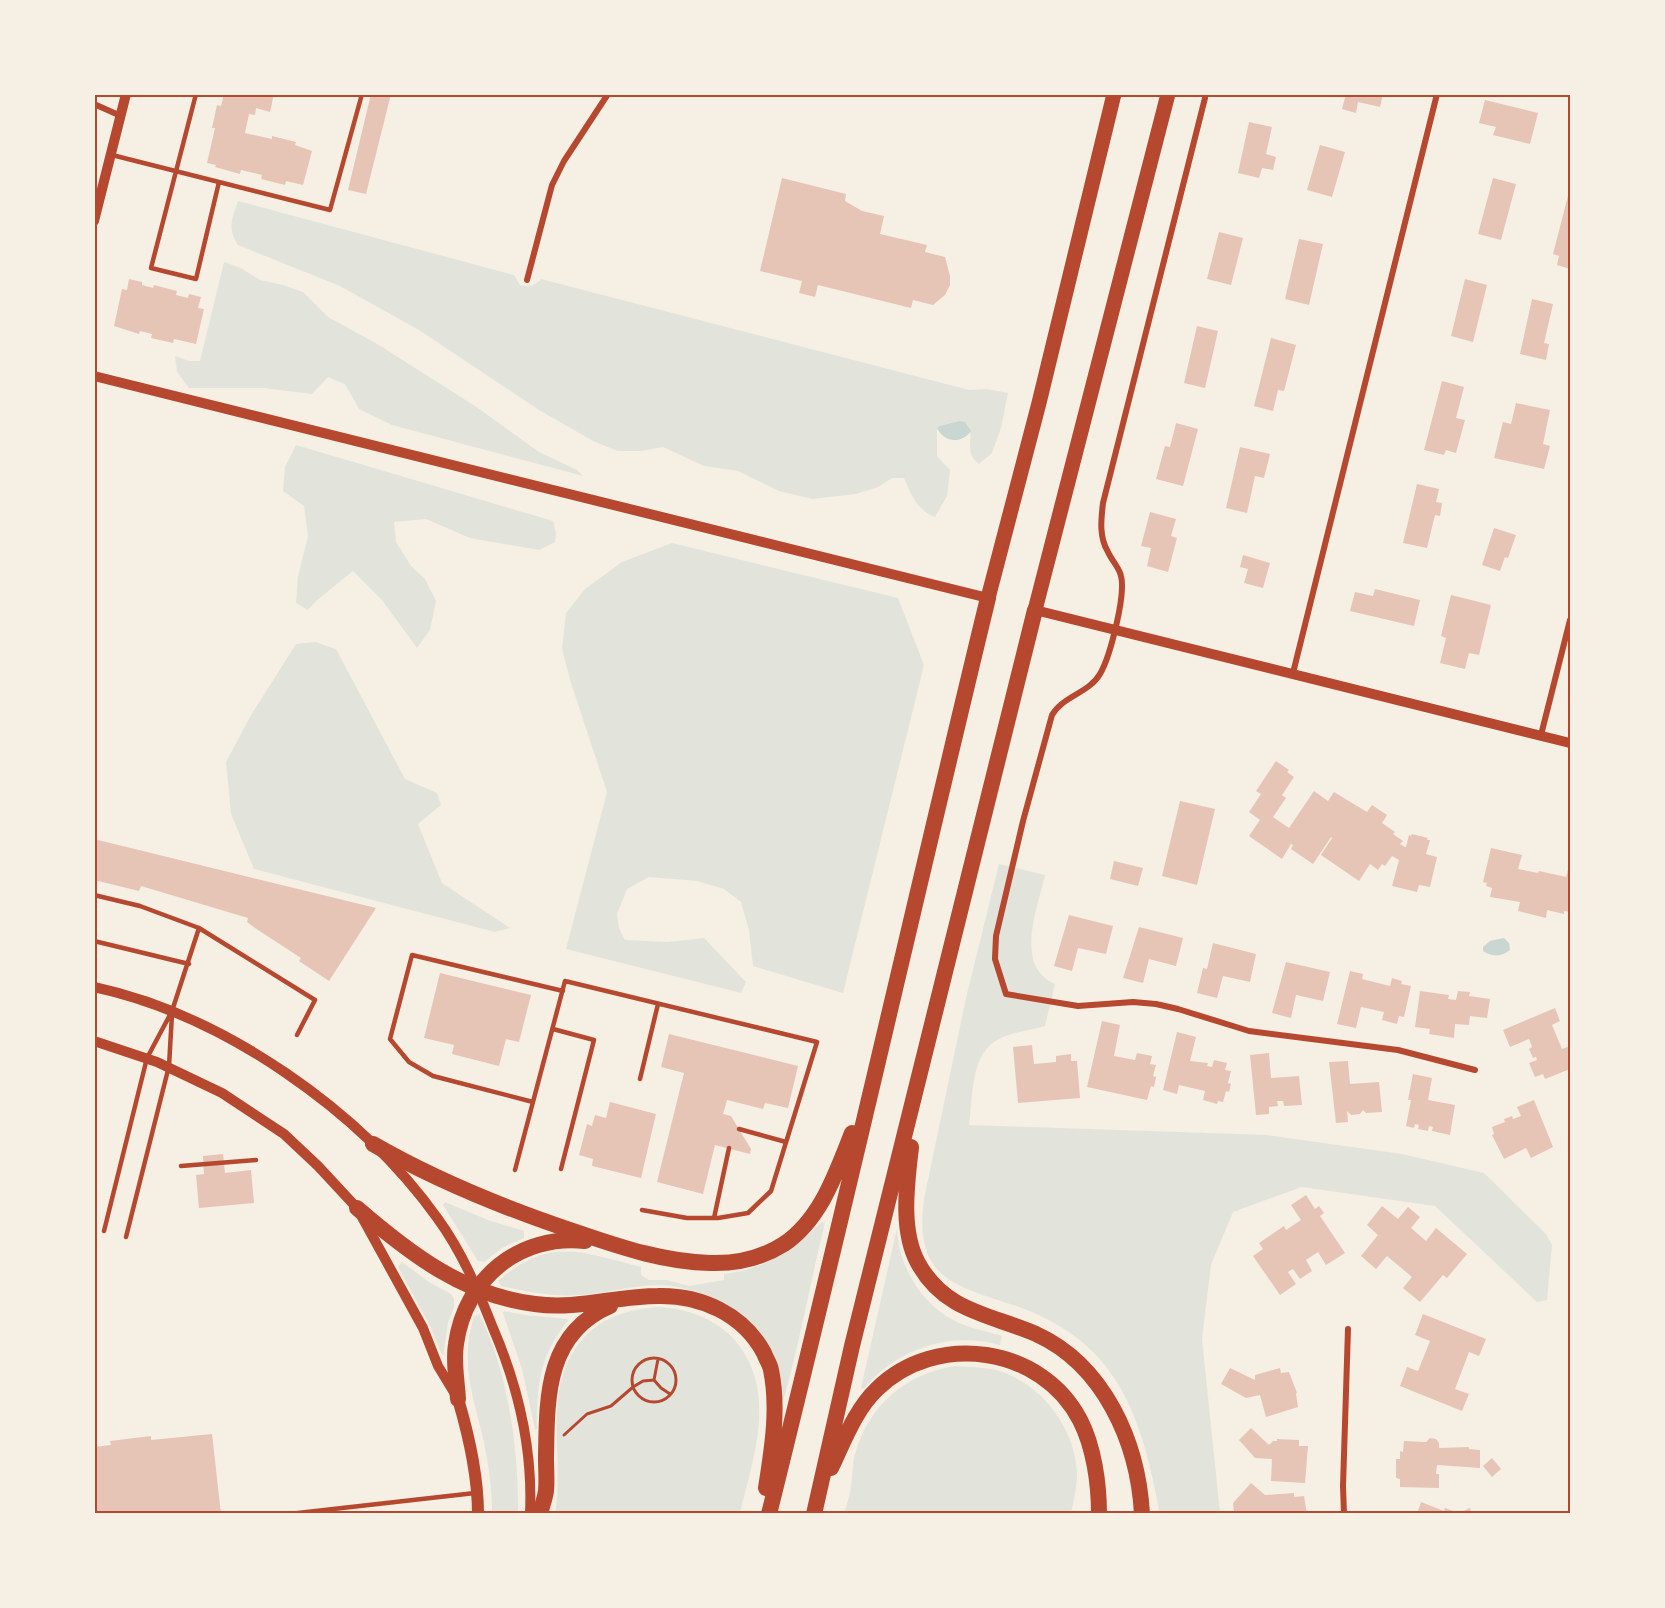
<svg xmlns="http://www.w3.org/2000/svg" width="1665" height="1608" viewBox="0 0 1665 1608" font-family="'DM Sans',sans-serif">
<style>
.green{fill:#e2e4dc}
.water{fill:#c9d6d2}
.building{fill:#e6c5b7}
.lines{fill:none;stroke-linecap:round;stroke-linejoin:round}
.path{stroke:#b5482f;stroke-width:3}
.service{stroke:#b5482f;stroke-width:4.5}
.minor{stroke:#b5482f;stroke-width:6}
.tertiary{stroke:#b5482f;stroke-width:10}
.secondary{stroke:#b5482f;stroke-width:12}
.trunk{stroke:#b5482f;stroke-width:15}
.motorway{stroke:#b5482f;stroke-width:16}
.neatline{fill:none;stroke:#b5482f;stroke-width:2}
</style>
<rect width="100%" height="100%" fill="#f6efe4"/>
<path class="green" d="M238 201 514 275 520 285C530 287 534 286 541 279L969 390 987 389 1008 393 1001 428 992 453 979 464C961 450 978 436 965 423L959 421 938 426 937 430V456L950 470 947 496 935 517C917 510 911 495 904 478H892L878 487 856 494 812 499 779 491 738 471 704 466 663 447 641 451H618L595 442 539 410 419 330 340 286 238 245C227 228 232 219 238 201Z
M224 262 241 268 260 280 283 285 303 292 328 317 379 345 478 408 539 452 577 470 583 476 392 425 359 409 345 384 328 377 312 394 263 388H189L177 372 175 356 189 361H200Z
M296 445 553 521 556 533 555 542 539 550 470 538 426 519 394 522 396 542 411 566 425 579 436 601 430 630 417 648 382 600 353 571 316 601 308 610 296 603 298 576 308 536 304 506 283 491 285 467Z
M672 543 898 598 924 665 843 993 753 966 749 930 741 902 724 889 697 881 649 877 627 889 617 914 619 928 625 940 667 942 704 938 746 982 741 993 566 949 607 792 571 683 562 649 566 613 585 589 622 562Z
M315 642 336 649 405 779 437 793 441 805 418 824 442 883 510 928 495 932 254 869 231 814 226 762 251 715 296 644Z
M999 864 1045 875C1038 908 1013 965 1055 984L1045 1026C1031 1030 1013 1032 999 1039 970 1053 973 1097 969 1125L1267 1135 1402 1154 1484 1173 1546 1234 1552 1245 1547 1300 1537 1302 1435 1206 1302 1187 1233 1212 1211 1265 1202 1339 1220 1513 1160 1514C1149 1458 1136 1396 1095 1354 1073 1331 1043 1315 1013 1305 950 1284 914 1277 924 1199L966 998Z
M445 1202 488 1220 524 1231V1238L502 1248 484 1262 478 1261 443 1205Z
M822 1222 825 1223C810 1282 800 1343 783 1401H781V1380L719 1301C695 1289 670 1283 644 1286 622 1288 601 1294 579 1295 553 1297 527 1292 501 1286L498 1281C549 1236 582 1252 641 1267V1275L649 1280H667L689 1286 724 1280V1274C768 1268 790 1251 822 1222Z
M897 1228C898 1265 921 1303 953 1320 968 1328 986 1331 1002 1336L1000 1345C950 1331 896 1349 864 1389L861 1388Z
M402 1262 429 1282 451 1294 454 1299V1307L448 1323 443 1357 430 1326 398 1267Z
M657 1307C685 1308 712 1317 732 1337 779 1388 754 1455 740 1513L555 1514C565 1459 542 1394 577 1346 596 1319 624 1310 657 1307Z
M504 1311 525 1315 567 1319 568 1321C539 1356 537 1385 537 1429H535L522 1369 503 1313Z
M479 1314C508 1369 519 1452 518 1513H492C492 1490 489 1466 484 1443 474 1397 460 1368 473 1319L474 1316Z
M955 1366C968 1367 983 1367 996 1370 1040 1382 1075 1427 1077 1473 1077 1487 1074 1500 1071 1513H844C847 1505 850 1495 851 1486 853 1475 852 1465 855 1454 869 1405 905 1374 955 1366Z"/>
<path class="water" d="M959 421 965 422 971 431C962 444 944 443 937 428L939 426Z
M1504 938 1509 943 1510 950C1502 957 1492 957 1483 951V947L1490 941Z"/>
<path class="building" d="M224 94H274L270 112 256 108 255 115 249 114 245 133 272 139V136L296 142 295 145 312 151 303 185 286 181 285 185 261 179 262 175 241 170 240 174 215 167 216 165 207 163 215 128H212L217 105 221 106Z
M371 94H391L366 194 348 190Z
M1346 94H1383L1380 107 1358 102 1356 113 1342 109Z
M1485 100 1538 113 1530 144 1493 135 1496 127 1479 123Z
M1249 122 1272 127 1266 154 1276 157 1273 170 1262 168 1259 178 1238 173Z
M1320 145 1345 152 1332 197 1307 190Z
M782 178 846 194 845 201 862 211 884 216 880 234 927 245 925 252 945 257 950 276V285L945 295 933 305 913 300 911 308 818 285 815 297 799 293 802 281 760 271Z
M1493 178 1516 184 1501 240 1478 234Z
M1569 192 1570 193V269L1557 265 1559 256 1553 254Z
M1219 232 1243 238 1231 285 1207 279Z
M1299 239 1323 244 1309 305 1285 299Z
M129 279 142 282V285L153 288 154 285 177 291 176 295 188 298 189 294 201 297 198 308 204 309 196 344 174 339 173 343 151 338 152 334 140 331 139 334 114 326 122 289 127 290Z
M1465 279 1487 285 1473 342 1451 336Z
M1532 299 1553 304 1544 343 1549 344 1546 360 1520 354Z
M1197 326 1218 331 1205 388 1184 383Z
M1271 338 1296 345 1284 391 1278 390 1273 411 1254 406Z
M1442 381 1464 387 1456 418 1465 420 1456 453 1446 450 1444 455 1424 450Z
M1516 403 1550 410 1543 444 1550 446 1544 469 1494 458 1503 422 1511 424Z
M1176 423 1198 429 1183 486 1156 479 1165 446 1170 447Z
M1240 447 1270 454 1264 478 1255 476 1247 513 1226 508Z
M1417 484 1439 489 1436 502 1442 503 1440 516 1435 515 1427 548 1403 543Z
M1150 512 1176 519 1171 536 1177 538 1168 572 1147 566 1151 548 1141 546Z
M1494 528 1516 535 1508 558 1505 557 1500 571 1482 565Z
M1243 555 1270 563 1263 588 1244 583 1248 569 1240 567Z
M1375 589 1420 600 1414 626 1350 611 1355 592 1373 596Z
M1451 595 1491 605 1479 655 1469 653 1465 669 1440 663 1446 638 1441 636Z
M1276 761 1289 770 1287 772 1294 777 1282 795 1286 798 1273 817 1289 828 1314 791 1328 801 1334 792 1367 812 1372 805 1387 815 1382 823 1395 832 1393 834 1403 841 1400 844 1403 846 1406 847 1409 835 1411 836 1412 834 1428 838 1427 840H1430L1426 854 1437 857 1430 887 1419 885 1417 892 1392 886 1399 860 1392 856 1385 866 1382 864 1378 870 1370 864 1359 881 1321 855 1332 838 1331 837 1313 864 1291 849 1293 845 1291 844 1282 859 1249 836 1260 820 1249 812 1261 794 1256 791Z
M1180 801 1215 809 1197 885 1162 876Z
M94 839 376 908 329 981 299 961 301 958 255 928 247 922 248 918 141 886 139 891 94 880Z
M1491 848 1522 855 1518 869 1538 873 1539 871 1566 877 1570 863V912L1564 911V914L1547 910 1546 918 1518 911 1520 902 1490 897 1492 888 1486 886 1487 883 1483 882Z
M1114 861 1143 868 1138 886 1110 879Z
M1069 915 1113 926 1106 954 1078 948 1072 971 1054 966Z
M1139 927 1183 938 1176 966 1149 959 1143 983 1123 978Z
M1213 943 1256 954 1250 982 1223 976 1217 998 1197 993 1203 968 1207 969Z
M1286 962 1330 972 1323 1001 1296 995 1291 1018 1272 1013Z
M1350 971 1363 974 1362 979 1390 986 1392 978 1402 981 1401 984 1411 986 1404 1017 1399 1016 1397 1024 1382 1020 1384 1012 1361 1007 1356 1028 1337 1024Z
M440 973 531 995 519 1042 506 1039 499 1066 452 1054 454 1045 424 1038Z
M1420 991 1449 995 1448 999 1456 1000 1458 991 1470 992 1469 996 1490 999 1487 1018 1470 1016 1469 1025 1455 1024 1454 1038 1429 1034 1430 1029 1415 1027Z
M1555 1008 1560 1021 1552 1025 1562 1049 1570 1046V1069L1545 1079 1543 1074 1535 1077 1529 1063 1537 1060 1536 1057 1533 1058 1529 1049 1532 1047 1529 1039 1510 1047 1503 1030Z
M1102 1021 1120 1025 1114 1056 1135 1060 1137 1053 1152 1056 1150 1064 1156 1065 1153 1076 1156 1077 1154 1087 1151 1086 1147 1100 1087 1087Z
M1177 1032 1196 1037 1190 1061 1208 1063 1207 1066 1212 1067 1214 1060 1227 1063 1225 1070 1231 1071 1228 1083 1231 1084 1229 1092 1226 1091 1223 1102 1218 1101 1217 1104 1203 1100 1205 1091 1179 1085 1177 1094 1163 1090Z
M669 1034 798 1066 788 1108 765 1103 763 1109 727 1100 723 1114 731 1116 751 1149 750 1154 715 1145 703 1194 657 1182 684 1073 661 1067Z
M1032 1045 1034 1064 1056 1062V1056L1071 1054V1061H1077L1080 1098 1018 1103 1013 1047Z
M1269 1053 1271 1078 1299 1076 1302 1105 1284 1106 1283 1101H1277L1278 1106 1269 1107V1114L1256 1115 1250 1055Z
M1348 1061 1350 1084 1379 1082 1382 1112 1366 1113 1363 1110 1360 1114 1351 1115 1347 1111 1348 1122 1336 1123 1329 1062Z
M1413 1074 1432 1078 1428 1100 1455 1105 1450 1135 1432 1131 1433 1127 1429 1126 1428 1131 1418 1129 1419 1125 1415 1124 1414 1128 1406 1126 1411 1100H1408Z
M1534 1100 1553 1147 1531 1158 1526 1148 1504 1159 1492 1135 1494 1134 1492 1127 1505 1122 1504 1119 1512 1116 1513 1119 1521 1116 1517 1107Z
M610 1102 656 1114 641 1178 592 1166 593 1159 579 1155 587 1124 592 1126 595 1115 606 1118Z
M223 1154 225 1173 251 1170 254 1203 199 1208 196 1175 204 1174 203 1156Z
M1306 1195 1315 1209 1319 1206 1324 1213 1320 1216 1345 1253 1326 1265 1318 1252 1306 1260 1312 1271 1300 1279 1293 1269 1288 1272 1296 1284 1280 1295 1253 1256 1263 1249 1259 1243 1284 1226 1286 1230 1301 1220 1291 1205Z
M1382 1206 1398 1219 1408 1207 1420 1217 1411 1228 1426 1241 1436 1228 1467 1254 1447 1278 1443 1275 1420 1302 1403 1288 1412 1277 1387 1256 1376 1269 1361 1256 1378 1235 1367 1225Z
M1423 1314 1486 1339 1479 1356 1469 1352 1455 1389 1469 1394 1462 1411 1400 1386 1407 1367 1418 1371 1430 1341 1415 1335Z
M1230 1368 1255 1380V1375L1280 1368 1281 1373 1289 1372 1297 1393 1296 1394 1298 1407 1266 1417 1260 1395 1246 1398 1221 1384Z
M1251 1428 1269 1445 1273 1441H1277V1439L1299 1440V1446H1308L1305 1483 1271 1481 1272 1459 1255 1458 1239 1440Z
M212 1434 221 1514H94V1447L111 1445 110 1441 151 1436V1440Z
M1430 1438 1436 1439 1439 1443V1448L1469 1447V1449L1480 1450V1468L1437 1465 1436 1474H1439V1488L1400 1487V1479L1396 1478V1459H1400V1451L1403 1452 1404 1441 1426 1442Z
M1492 1458 1501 1469 1492 1477 1483 1466Z
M1251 1483 1265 1495 1294 1493V1497L1304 1496 1307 1514H1263V1511L1236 1514 1234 1511 1233 1503Z
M1421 1502 1444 1511 1445 1508 1459 1513 1470 1508 1472 1514H1417Z"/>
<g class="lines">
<path class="path" d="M632 1380a22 22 0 1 1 44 0a22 22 0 1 1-44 0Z
M654 1380 658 1359
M654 1380 661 1388 670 1394
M564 1435 587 1414 611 1406 633 1387 643 1381 654 1380"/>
<path class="service" d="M196 94 151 268 196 279 219 182
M112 155 330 210 362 94
M94 895 140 906 199 928 315 1000 297 1035
M94 941 189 964
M553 1029 594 1040 561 1169
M640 1079 658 1004
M533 1102 433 1076 409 1062 390 1039 412 955 563 991
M739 1129 786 1142
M181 1166 256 1160
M515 1170 565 981 817 1042 771 1191 748 1213 718 1218H687L642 1210
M714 1218 729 1148
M104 1231 147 1058 172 1011 199 928
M126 1237 169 1066 172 1014
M289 1514 475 1493"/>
<path class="minor" d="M1205 98 1103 503C1101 520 1099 537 1108 552 1112 561 1119 567 1121 576 1126 595 1110 657 1100 674 1089 693 1063 696 1052 715L1023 821 996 936 995 959 1006 994 1078 1006 1133 1002 1156 1004 1178 1009 1249 1031 1398 1050 1475 1070
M94 104 121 116
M527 280 552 185 564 161 608 94
M1293 673 1437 94
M1541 735 1570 620
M1344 1514 1343 1486 1348 1329"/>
<path class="tertiary" d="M94 221 126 94
M94 376 988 598
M1035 610 1570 743
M94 987C224 1015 361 1111 438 1219 462 1252 478 1290 493 1328 518 1386 533 1450 530 1514
M94 1041 157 1062 222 1093 284 1134 318 1166 357 1208 423 1328 438 1366 455 1394"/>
<path class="secondary" d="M458 1399C469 1436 478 1475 478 1514"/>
<path class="trunk" d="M988 598 1039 403 1114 94
M1035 610 1168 94"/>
<path class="motorway" d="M373 1144C439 1182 509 1210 582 1234 623 1248 666 1262 710 1263 736 1264 762 1258 784 1244 821 1219 836 1173 852 1133
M911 1147C907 1183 900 1230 918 1263 945 1312 990 1314 1036 1334 1104 1365 1138 1442 1142 1514
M357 1208C409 1253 465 1296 535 1304 577 1310 616 1296 658 1296 701 1295 743 1314 764 1353 766 1359 770 1364 771 1370 779 1409 772 1449 766 1488
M458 1399C457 1381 453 1362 456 1344 465 1278 520 1234 585 1241
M831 1468C844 1441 855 1410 877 1389 936 1331 1042 1346 1080 1420 1094 1447 1099 1484 1099 1514
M540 1514C542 1506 545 1498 546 1491 547 1480 546 1469 546 1458 547 1399 545 1334 610 1306
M769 1514C845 1209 914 903 988 598
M814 1514 852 1346 1035 610"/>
</g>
<rect width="1665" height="1608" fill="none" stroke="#f6efe4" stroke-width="192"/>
<rect x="96" y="96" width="1473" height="1416" class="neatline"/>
</svg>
